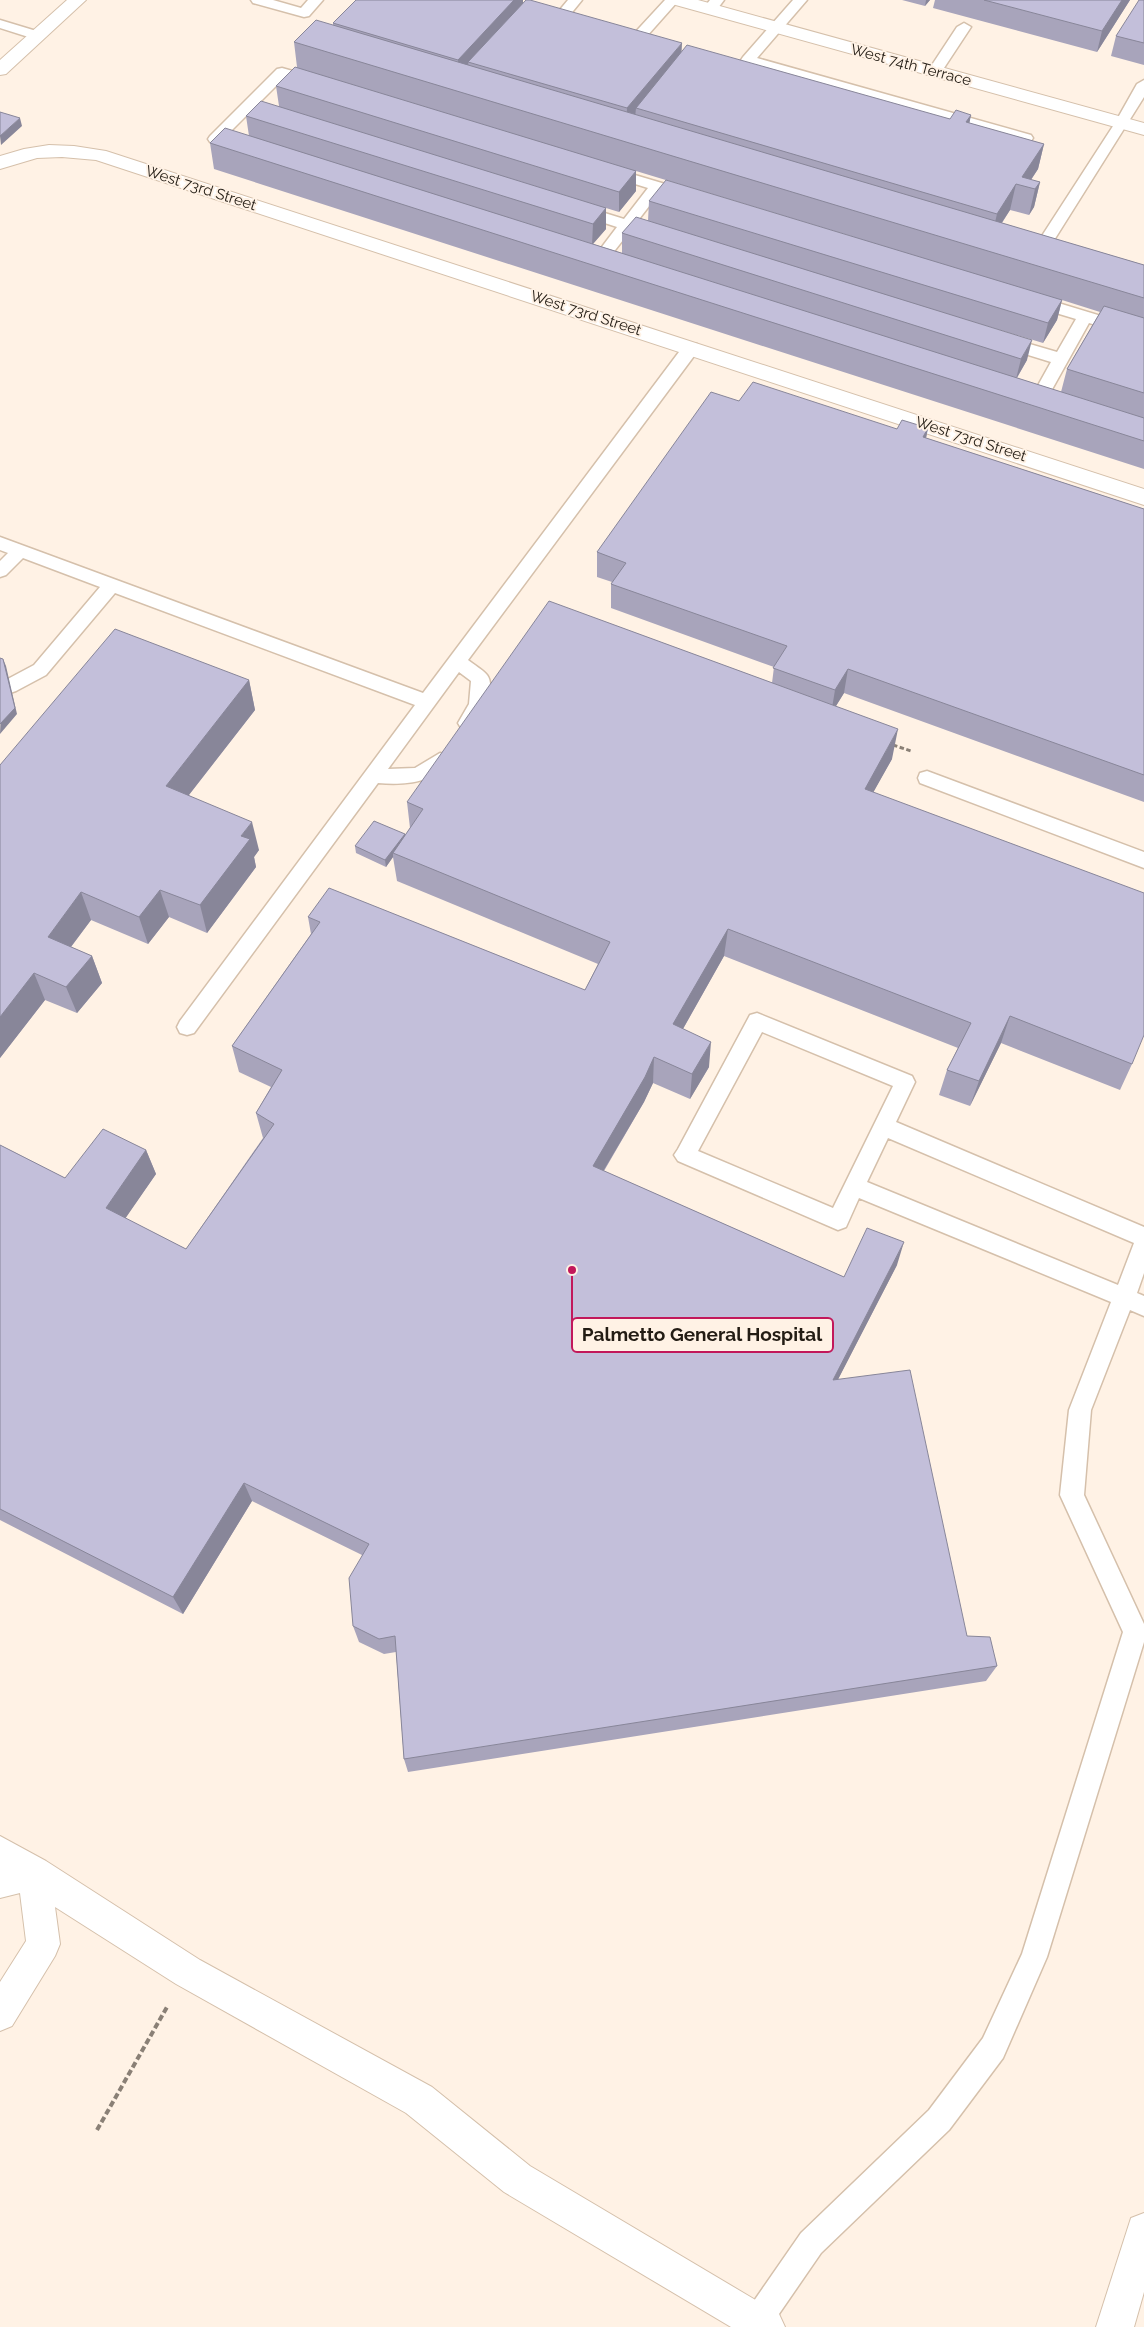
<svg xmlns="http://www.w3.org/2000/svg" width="1144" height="2327" viewBox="0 0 1144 2327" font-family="Raleway,sans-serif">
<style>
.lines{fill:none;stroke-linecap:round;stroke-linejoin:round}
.lane-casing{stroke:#d5c0ab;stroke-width:3}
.street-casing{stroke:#d5c0ab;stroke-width:2}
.secondary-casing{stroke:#d5c0ab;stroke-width:2}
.path-far1{stroke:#8a8076;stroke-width:3;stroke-dasharray:4.5 2.5;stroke-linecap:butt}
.path{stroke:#8a8076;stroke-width:4;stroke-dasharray:6 3;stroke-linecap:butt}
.lane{fill:#fff;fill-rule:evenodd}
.street{fill:#fff;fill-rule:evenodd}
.secondary{fill:#fff;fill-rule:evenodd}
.wall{fill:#a8a4bb;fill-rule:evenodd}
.shaded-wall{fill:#888699}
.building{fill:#c3bfda;stroke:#888699}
.labels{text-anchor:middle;stroke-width:4;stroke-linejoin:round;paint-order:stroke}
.far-street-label{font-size:15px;fill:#231c14;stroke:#fff2e5}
.leader{fill:none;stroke:#c2185b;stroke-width:2}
.callout-dot{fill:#c2185b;stroke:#fff2e5;stroke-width:2}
.callout{fill:#fff2e5;stroke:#c2185b;stroke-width:2}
.callout-label{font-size:19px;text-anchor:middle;font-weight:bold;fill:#231c14}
</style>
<rect width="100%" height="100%" fill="#fff2e5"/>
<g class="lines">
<g class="lane-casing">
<path id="lane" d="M251 0H273L301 8 308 0H323L309 16 304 17 253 3Z
M568 0H582L565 21H555L553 18Z
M665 0H679L639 45H629L627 42 629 39Z
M710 0H724L715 12 710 13 703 9Z
M793 0H807L757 58 1031 135 1033 138 1031 141H1021L743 63 741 60 743 57Z
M0 20 43 33 45 36 38 40 0 28Z
M964 23 971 27 942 71 940 74H930L928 71 957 27Z
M282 68 321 79 323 82 316 86 285 77 225 137 238 141 240 144 238 147 233 148 210 142 208 139 210 136 277 69Z
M1144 80V97L1051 245H1041L1038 242 1115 123 1137 84Z
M608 167 692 192 694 195 687 200 660 192 636 223 660 231 663 234 660 237 655 239 630 231 605 263H595L592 260 617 227 574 213 571 210 579 205 624 219 648 188 603 174 601 171 603 168Z
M1032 295 1144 329V339L1089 323 1045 402H1033L1031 398 1051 362 996 345 994 341 996 337 1002 336 1057 352 1076 319 1026 304 1024 300 1026 296Z
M691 343 697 344 699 348 697 352 468 660C474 665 482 669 487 675 497 688 480 717 473 728L467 730 461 728 458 723 469 704 471 681 459 672 388 769 415 768 440 753 447 755 449 760C436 784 402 785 378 783L194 1033 187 1035 180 1033 177 1027 180 1021 415 705 115 593 46 675 16 691 10 693 4 691 1 686 4 681 34 665 100 587 23 558 6 575 0 577V561L8 553 0 550V537L423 693 685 344Z
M927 771 1144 852V868L920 783 918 778 920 773Z
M757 1013 912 1076 915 1082 896 1122 1144 1227V1273L1137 1293 1144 1296V1316L1130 1310 1091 1410 1084 1495 1144 1624V1642L1047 1957 1003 2058 949 2130 821 2253 770 2327H745L743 2321 747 2311 801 2233 929 2110 983 2038 1022 1954 1123 1632 1060 1495 1069 1410 1111 1302 859 1198 846 1227 838 1230 678 1161 674 1155 678 1149 750 1015ZM762 1032 893 1086 833 1208 698 1151ZM888 1138 1134 1243 1118 1285 867 1182Z"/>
</g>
<g class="street-casing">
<path id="street" d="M67 0H86L6 74 0 75V60Z
M669 0H698L1144 123V135L672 4Z
M49 145 74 146 106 151 1144 489V505L96 160 62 157 37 158 0 169V156L24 149Z
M0 1836 46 1861 200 1960 432 2087 530 2166 779 2314 785 2327H731L504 2192 406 2113 176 1984 55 1907 60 1944 55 1956 12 2026 0 2031V1982L26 1941 20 1893 0 1898Z"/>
</g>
<g class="secondary-casing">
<path id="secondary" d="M1144 2213V2292L1134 2327H1096L1131 2218Z"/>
</g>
<path class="path-far1" d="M893 745 911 751"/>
<path class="path" d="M97 2130 167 2007"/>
<use href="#lane" class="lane"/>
<use href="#street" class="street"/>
<use href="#secondary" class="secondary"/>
</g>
<path class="wall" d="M356 0H523V3L681 53 950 119 971 115 969 123 1044 144 1038 169 1031 180 1040 182 1034 207 1029 215 1010 210 1002 223 1144 265V469L214 169 210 143 249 136 246 116 279 106 276 86 297 67 294 42 333 25V23ZM636 171 854 237 649 201 648 221 622 233V253L593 244 606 229V208L619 212 636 191ZM1062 300 1100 312 1067 369 1061 392 1017 378 1027 360 927 308 1043 343 1057 320Z
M902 0H930L925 6Z
M935 0H1130L1097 52 933 8Z
M1144 0V65L1111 56 1116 36Z
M739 401 897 429 928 428 926 438 1144 509V802L844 693 836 706 892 759 873 792 1132 1064 1120 1090 1001 1043 970 1106 939 1095 947 1070 958 1048 724 956 683 1029 709 1067 690 1099 653 1083 644 1102 604 1171 844 1277 897 1265 838 1379 967 1636 997 1666 986 1681 408 1772 404 1759 396 1652 384 1654 359 1642 353 1626 362 1555 252 1501 183 1614 0 1520V1145L65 1178 146 1150 156 1174 125 1218 186 1249 263 1138 256 1113 271 1087 239 1072 232 1046 311 934 308 917 585 990 598 964 397 881 393 857 386 867 356 853 355 846 405 834V836L410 828 407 802 772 683 774 667 611 608V584L612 582 597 577V552Z
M249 680 255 710 189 795 259 850 254 857 256 867 207 933 169 917 148 944 91 920 71 947 92 956 102 983 77 1013 45 1000 0 1058V765Z"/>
<path class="shaded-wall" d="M514 0H523V12L468 62 469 70 459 81 458 60Z
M926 0H930L925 6Z
M1122 0H1130L1097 52 1102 31Z
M682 43 681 64 636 108 635 118 626 129 627 108Z
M971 115 966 140V122Z
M20 118 22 126 1 145 0 136Z
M1044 144 1038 169 1026 187 1022 177Z
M636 171V191L619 212V192Z
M1040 182 1034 207 1029 215 1035 189Z
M1016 184 1010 210 991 239 997 214Z
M606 208V229L592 245 593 224Z
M1062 300 1057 320 1043 343 1048 323Z
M1032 340 1027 360 1016 379 1021 359Z
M928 428 923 453V437Z
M3 659 6 666 17 714 0 734Z
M848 669 844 693 831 714 835 690Z
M249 680 255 710 174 814 166 786Z
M898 729 892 759 859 818 865 789Z
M252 822 259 850 254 857 256 867 207 933 200 905 241 836Z
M405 834 406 841 393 853V857L386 867 385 860Z
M160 890 169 917 148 944 139 917Z
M81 892 91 920 58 964 48 937Z
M728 929 724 956 671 1050 673 1024Z
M92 956 102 983 77 1013 66 987Z
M34 973 45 1000 0 1058V1017Z
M1010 1016 1001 1043 970 1106 979 1081Z
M711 1042 709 1067 690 1099 692 1074Z
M654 1057 653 1083 644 1102 592 1190 593 1166Z
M146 1150 156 1174 116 1232 106 1208Z
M904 1242 897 1265 827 1401 833 1380Z
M244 1483 252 1501 183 1614 173 1597Z"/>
<path class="building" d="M356 0H514L458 60 333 23Z
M526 0H530L682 43 627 108 468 62Z
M984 0H1122L1102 31Z
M1139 0H1144V43L1116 36Z
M316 20 1144 265V298L294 42Z
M687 45 950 119 956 110 971 115 966 122 1044 144 1022 177 1040 182 1035 189 1016 184 997 214 636 108Z
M295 67 636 171 619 192 276 86Z
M261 101 606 208 593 224 246 116Z
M0 112 20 118 0 136Z
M225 128 1144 418V441L210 143Z
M666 180 1062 300 1048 323 649 201Z
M636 217 1032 340 1021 359 622 233Z
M1104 306 1144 318V393L1067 369Z
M753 382 897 429 902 420 928 428 923 437 1144 509V775L848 669 835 690 773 668 787 646 611 584 626 563 597 552 711 392 739 401Z
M549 601 898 729 865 789 1144 893V1035L1132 1064 1010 1016 979 1081 947 1070 971 1023 728 929 673 1024 711 1042 692 1074 654 1057 645 1077 593 1166 844 1277 867 1228 904 1242 833 1380 910 1370 967 1636 990 1637 997 1666 404 1759 395 1636 379 1639 353 1626 349 1578 369 1544 244 1483 173 1597 0 1509V1145L65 1178 103 1129 146 1150 106 1208 186 1249 274 1124 256 1113 282 1070 232 1046 320 922 308 917 329 888 585 990 610 942 393 853 423 809 407 802Z
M115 629 249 680 166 786 252 822 241 836 250 839 200 905 160 890 139 917 81 892 48 937 92 956 66 987 34 973 0 1017V765Z
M0 658 3 659 15 708 0 724Z
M374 821 405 834 385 860 355 846Z"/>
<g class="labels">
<g class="far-street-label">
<text transform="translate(911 65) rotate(15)" y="5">West 74th Terrace</text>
<text transform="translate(201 188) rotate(18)" y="5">West 73rd Street</text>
<text transform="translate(586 313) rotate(18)" y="5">West 73rd Street</text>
<text transform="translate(971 439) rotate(18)" y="5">West 73rd Street</text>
</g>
</g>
<path class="leader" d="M572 1270L572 1335"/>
<circle class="callout-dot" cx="572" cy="1270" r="5"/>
<rect class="callout" x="572" y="1318" width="261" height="34" rx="5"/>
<g class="callout-label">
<text x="702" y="1341">Palmetto General Hospital</text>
</g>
</svg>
